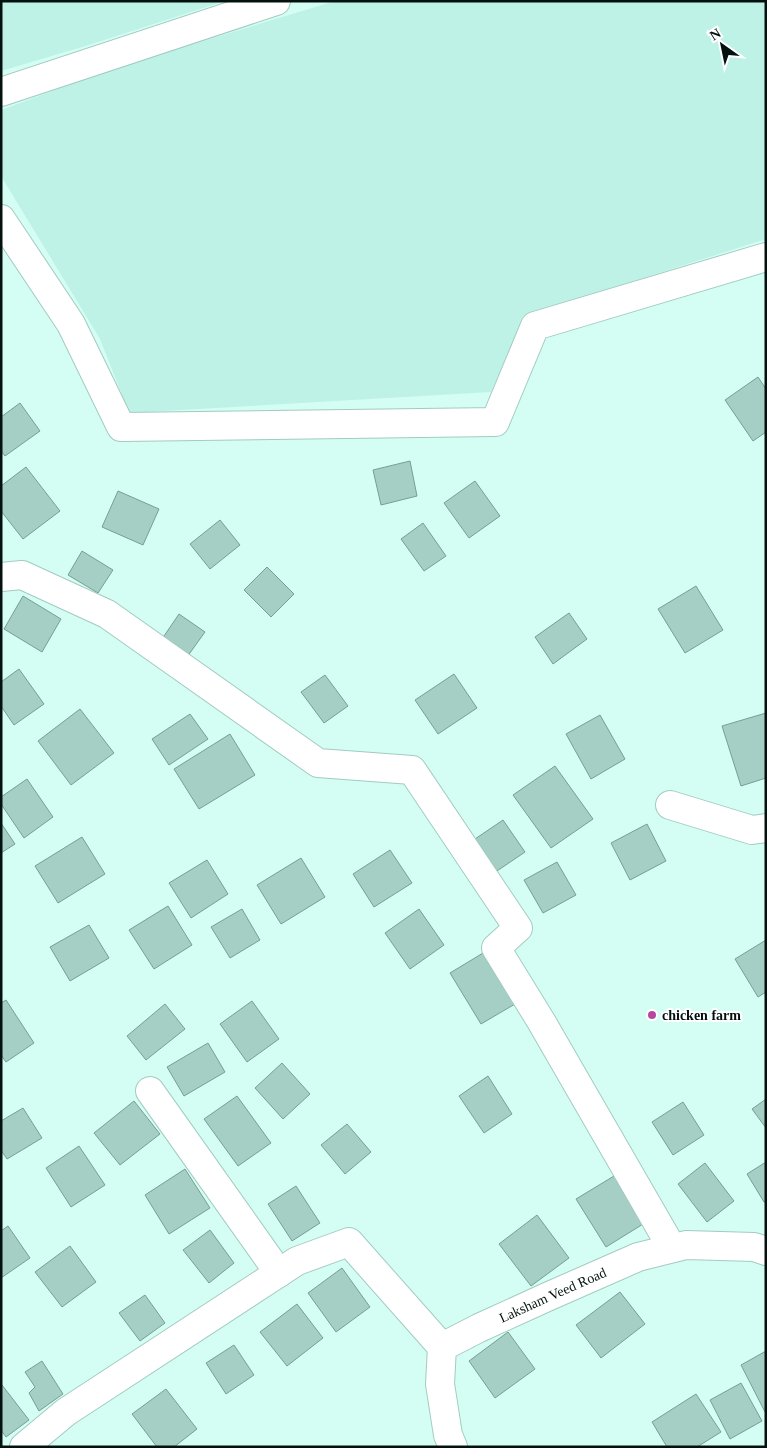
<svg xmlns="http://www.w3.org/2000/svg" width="767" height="1448" viewBox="0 0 767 1448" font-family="Georgia,serif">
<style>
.built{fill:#bff2e7}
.building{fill:#a5cec4;stroke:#779e95}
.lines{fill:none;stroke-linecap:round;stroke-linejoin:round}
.street-casing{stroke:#a2cbc1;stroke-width:30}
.street{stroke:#fff;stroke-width:28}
.poi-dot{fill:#b846a0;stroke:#fff;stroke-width:2}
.labels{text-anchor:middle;stroke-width:4;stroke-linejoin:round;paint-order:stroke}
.poi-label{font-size:14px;font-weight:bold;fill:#04120f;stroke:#fff;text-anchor:start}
.street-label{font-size:14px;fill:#04120f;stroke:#fff}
</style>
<rect width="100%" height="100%" fill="#d4fef4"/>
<path class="built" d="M1 1H225L89 45 1 71Z
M335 1H766V239L524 316 491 392 129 413 100 339 1 176V110L114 68Z"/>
<path class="building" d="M758 377 766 389V432L753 441 725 400Z
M20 403 40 431 5 456 1 451V417Z
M410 461 417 496 381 505 373 470Z
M26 467 60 511 23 539 1 511V486Z
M475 481 500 516 469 538 444 503Z
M118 491 159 509 143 545 102 527Z
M220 520 240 545 210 569 190 544Z
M423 523 446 556 424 571 401 539Z
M82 551 113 570 98 593 68 575Z
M267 567 294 594 271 617 244 590Z
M696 586 723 630 685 653 658 609Z
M23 596 61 619 42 652 4 629Z
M569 613 587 639 553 664 535 637Z
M179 614 205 632 187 657 162 639Z
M19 669 44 704 14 725 1 706V682Z
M454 674 477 708 438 734 415 700Z
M325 675 348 706 324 723 301 692Z
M80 709 114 753 71 785 38 741Z
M766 713V778L741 786 722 726Z
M190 714 208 739 169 765 152 739Z
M600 715 625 759 591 779 566 734Z
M230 734 255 775 199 809 174 769Z
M555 766 593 819 551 848 513 795Z
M27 779 53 817 24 838 1 804V797Z
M503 820 525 852 497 871 475 839Z
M1 823 15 844 1 853Z
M647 824 666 861 630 880 611 843Z
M82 837 105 874 58 903 35 866Z
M390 850 412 883 374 907 353 874Z
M301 858 325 897 281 924 257 885Z
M207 860 228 894 191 918 169 883Z
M557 862 576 895 543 913 524 880Z
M168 906 192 945 154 969 129 930Z
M242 909 260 940 230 958 211 927Z
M419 909 444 945 410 969 385 933Z
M89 925 109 958 70 981 50 947Z
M766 940V992L758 997 735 959Z
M483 953 515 1004 481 1024 450 973Z
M6 1000 34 1043 6 1062 1 1055V1003Z
M252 1001 279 1039 247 1062 220 1024Z
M165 1004 185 1029 146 1060 127 1036Z
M208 1043 225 1072 184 1096 167 1067Z
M282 1063 310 1094 283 1119 255 1088Z
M488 1076 512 1114 484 1133 459 1096Z
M237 1096 271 1143 238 1166 204 1119Z
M766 1099V1128L752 1109Z
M134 1101 160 1134 120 1165 94 1133Z
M683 1102 704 1135 673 1155 652 1122Z
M23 1108 42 1138 7 1159 1 1150V1121Z
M347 1124 371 1152 345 1174 321 1145Z
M79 1146 105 1185 71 1207 46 1168Z
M766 1162V1202H764L747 1174Z
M705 1163 734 1201 707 1222 678 1184Z
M185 1169 210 1208 169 1234 145 1195Z
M619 1173 648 1221 606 1247 576 1199Z
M296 1186 320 1223 292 1241 268 1204Z
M537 1215 569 1258 531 1286 499 1244Z
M8 1226 30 1258 1 1278V1231Z
M210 1230 234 1263 209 1283 183 1250Z
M70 1246 96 1282 62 1307 35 1272Z
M342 1268 370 1307 336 1332 308 1293Z
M620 1292 645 1324 601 1358 576 1325Z
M145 1295 165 1323 140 1341 119 1313Z
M297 1304 323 1338 287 1366 260 1332Z
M508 1332 535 1369 495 1398 469 1361Z
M234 1345 254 1375 226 1394 206 1363Z
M766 1351V1411L765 1412 741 1365Z
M42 1361 63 1394 39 1411 29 1393 35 1387 25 1372Z
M741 1383 762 1421 730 1439 710 1400Z
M1 1385H2L29 1420 6 1437 1 1430Z
M166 1389 197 1429 174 1447H157L132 1414Z
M696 1394 721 1432 697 1447H667L652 1422Z"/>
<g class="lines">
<g class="street-casing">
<g id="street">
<path d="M1 92 276 1"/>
<path d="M1 219 71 324 121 427 495 422 535 326 766 257"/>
<path d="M1 577 22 575 107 614 318 763 412 770 518 928 496 948 541 1021 672 1248"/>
<path d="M670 805 752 830 766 828"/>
<path d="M150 1091 279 1273"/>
<path d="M24 1447 66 1412 297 1261 349 1242 442 1347"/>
<path id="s1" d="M453 1447 448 1435 440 1384 442 1347 479 1328 547 1297 638 1257 686 1245 754 1247 766 1251"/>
</g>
</g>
<use href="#street" class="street"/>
</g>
<circle class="poi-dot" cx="652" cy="1015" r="5"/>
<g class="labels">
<g class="poi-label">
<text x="662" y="1020">chicken farm</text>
</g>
<g class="street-label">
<text dy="5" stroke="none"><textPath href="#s1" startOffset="224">Laksham Veed Road</textPath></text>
</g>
</g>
<rect width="767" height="1448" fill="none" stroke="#04120f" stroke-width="5"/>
<g transform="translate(722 45) rotate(327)" stroke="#ffffff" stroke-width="4" paint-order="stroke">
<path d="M0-4L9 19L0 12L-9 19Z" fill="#04120f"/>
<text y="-8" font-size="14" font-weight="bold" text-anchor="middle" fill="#04120f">N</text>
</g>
</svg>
